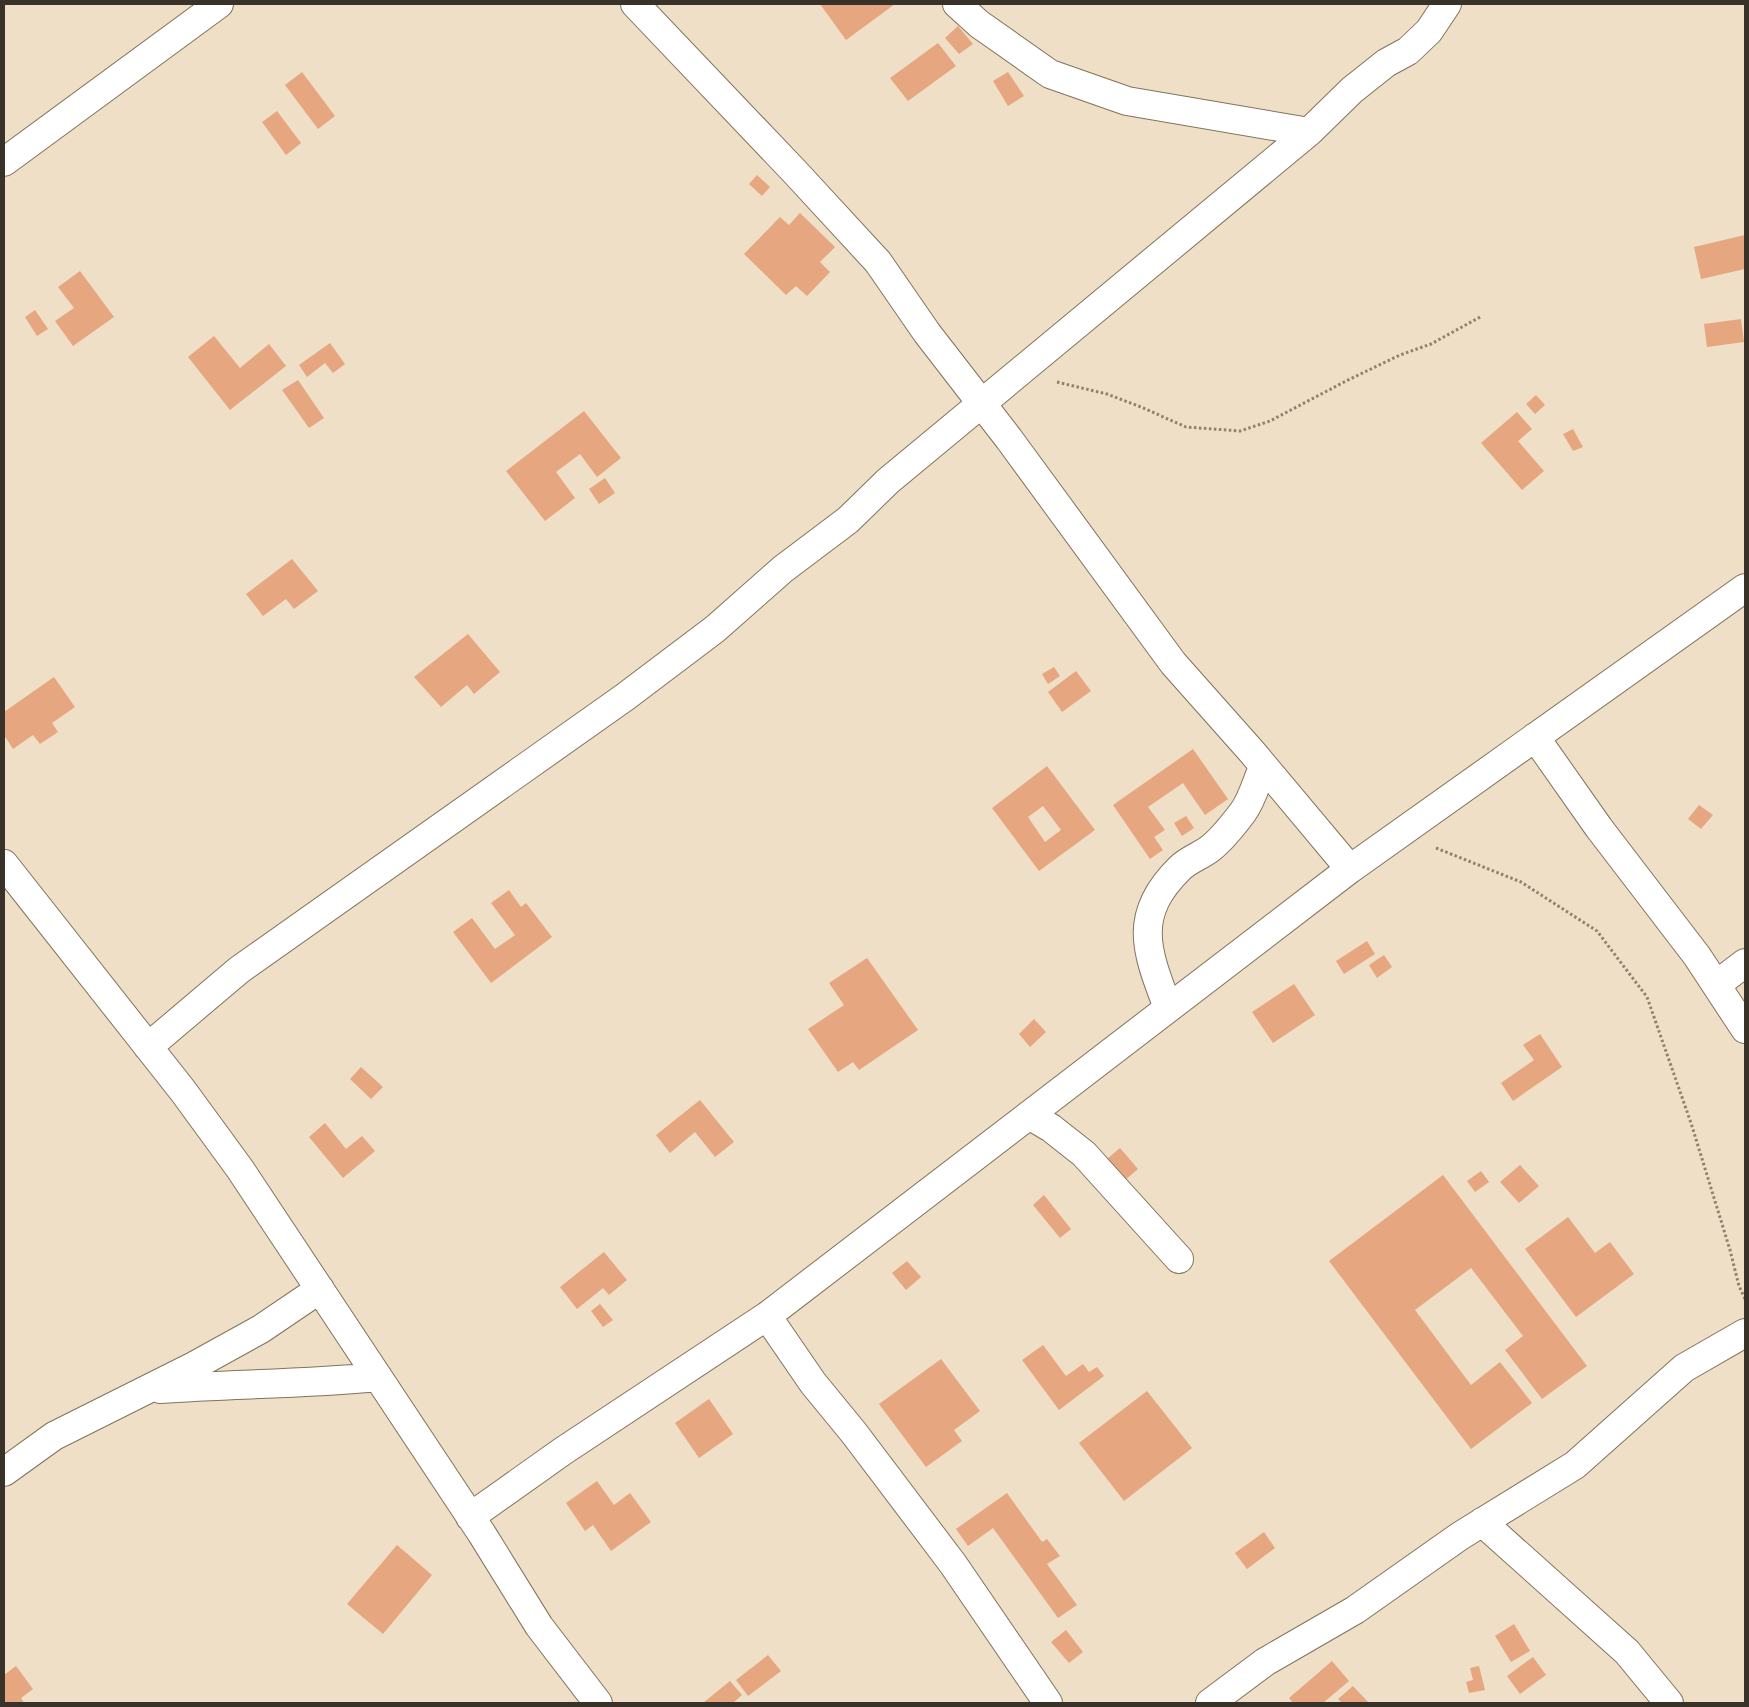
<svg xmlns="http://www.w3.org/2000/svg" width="1749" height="1707" viewBox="0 0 1749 1707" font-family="Quicksand,sans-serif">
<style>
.building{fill:#e6a680;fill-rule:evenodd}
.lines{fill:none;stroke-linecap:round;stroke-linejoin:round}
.minor-casing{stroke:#81735c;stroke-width:30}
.path{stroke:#8d8271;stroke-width:3;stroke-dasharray:2.5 2.5;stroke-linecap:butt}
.minor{stroke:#fff;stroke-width:28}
</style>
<rect width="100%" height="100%" fill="#efdfc6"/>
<path class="building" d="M820 4H895L846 40Z
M958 26 973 44 959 54 945 38Z
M938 43 956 66 908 101 890 78Z
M302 72 335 116 318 129 285 85Z
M1008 72 1024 96 1008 106 993 81Z
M277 111 301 143 286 155 262 122Z
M757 175 770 187 762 196 749 184Z
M800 213 835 247 820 262 830 272 807 296 796 286 786 295 744 254 780 217 789 225Z
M1745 235V269L1701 279 1694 247Z
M80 271 114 317 73 346 55 321 74 308 58 287Z
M35 310 48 329 37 336 25 317Z
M1741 319 1744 342 1707 347 1704 324Z
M214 336 240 368 269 344 286 366 230 410 188 357Z
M330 343 345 364 333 373 325 363 307 377 299 365Z
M298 380 324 418 309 428 282 390Z
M1536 395 1545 405 1535 414 1526 404Z
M584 411 621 458 597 477 580 454 556 472 575 498 545 521 506 471Z
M1517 412 1532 429 1518 441 1544 471 1522 490 1481 443Z
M1573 429 1583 447 1573 451 1563 434Z
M605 478 615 493 599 504 589 489Z
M292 559 318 591 294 609 286 599 263 616 246 594Z
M468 634 500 672 474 694 467 685 441 707 414 677Z
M1054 667 1060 676 1048 684 1042 674Z
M1076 671 1091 691 1062 712 1048 692Z
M54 677 75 707 52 723 58 732 40 744 33 735 13 749 4 735V712Z
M1193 749 1228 799 1205 815 1183 783 1148 807 1165 830 1154 837 1163 850 1150 859 1113 805Z
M1047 766 1095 830 1039 871 992 808ZM1043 806 1061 830 1045 842 1028 817Z
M1699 805 1713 815 1701 829 1688 819Z
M1186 816 1194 828 1182 836 1174 823Z
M509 890 521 907 526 903 552 937 491 983 453 932 472 918 495 949 515 935 491 903Z
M1367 941 1375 954 1344 974 1336 961Z
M1384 955 1392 967 1377 978 1369 965Z
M867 958 918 1030 859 1070 853 1062 838 1072 808 1029 844 1005 829 983Z
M1294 984 1315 1015 1273 1043 1252 1012Z
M1034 1019 1046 1032 1030 1047 1019 1034Z
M1540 1034 1562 1067 1513 1101 1501 1083 1534 1060 1523 1045Z
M361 1067 383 1087 371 1099 350 1079Z
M700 1100 734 1142 715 1157 695 1132 670 1153 656 1135Z
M325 1123 346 1149 362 1136 375 1151 343 1178 309 1137Z
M1120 1148 1138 1169 1125 1180 1107 1159Z
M1520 1165 1539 1186 1519 1203 1500 1182Z
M1481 1171 1489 1182 1475 1192 1467 1181Z
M1443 1175 1587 1366 1542 1399 1505 1350 1523 1336 1471 1268 1415 1310 1471 1385 1500 1362 1532 1403 1471 1449 1329 1261Z
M1044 1195 1071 1229 1060 1238 1033 1205Z
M1568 1217 1595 1253 1610 1242 1634 1274 1576 1317 1525 1249Z
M604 1252 627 1280 609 1295 603 1288 577 1309 560 1287Z
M907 1261 921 1277 906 1290 892 1273Z
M600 1304 613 1320 603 1327 591 1311Z
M1043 1345 1066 1376 1083 1364 1089 1372 1097 1367 1104 1376 1059 1410 1022 1360Z
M941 1359 980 1411 954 1430 962 1441 926 1467 879 1404Z
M1147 1391 1192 1448 1124 1501 1079 1443Z
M709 1399 733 1434 699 1458 675 1423Z
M597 1481 614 1505 630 1493 651 1522 611 1551 593 1525 585 1531 566 1503Z
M1007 1493 1042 1542 1047 1539 1060 1556 1047 1564 1077 1605 1058 1618 993 1528 968 1546 956 1529Z
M1264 1532 1275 1548 1247 1569 1235 1553Z
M397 1545 432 1575 383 1634 347 1604Z
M1514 1624 1530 1651 1511 1662 1495 1636Z
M1066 1630 1083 1652 1069 1663 1051 1642Z
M768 1655 781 1671 748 1696 736 1680Z
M1533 1657 1546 1675 1520 1694 1507 1676Z
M1332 1661 1349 1681 1323 1703H1293L1289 1698Z
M16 1666 33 1689 21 1698 24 1703H4V1675Z
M1479 1666 1485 1690 1469 1693 1466 1682 1473 1680 1470 1668Z
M730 1681 742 1695 733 1703H703Z
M1353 1686 1369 1703H1342L1338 1699Z"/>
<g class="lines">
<g class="minor-casing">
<path id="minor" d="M635 4 795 172 878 262 927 333 1009 439 1173 663 1252 752 1350 869
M957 4 979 24 1050 74 1127 101 1309 132
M4 162 219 4
M1535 737 1599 828 1697 956 1745 1029
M4 864 183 1091 240 1169 482 1534 539 1626 598 1703
M1716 985 1745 963
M1168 1008C1147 952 1131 916 1180 868 1189 859 1203 855 1212 847 1224 837 1234 824 1243 812 1252 800 1257 781 1263 767
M148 1047 239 970 625 697 715 629 783 569 848 520 888 481 1309 132 1352 90 1386 63 1408 51 1429 31 1447 4
M1029 1115 1051 1128 1084 1154 1179 1259
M767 1316 813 1383 854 1433 953 1564 1048 1703
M160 1389C232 1384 305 1384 378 1377
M4 1472 54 1436 194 1366 261 1329 320 1289
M470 1517 563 1451 767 1316 1350 869 1745 588
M1482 1522 1627 1652 1669 1703
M1210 1703 1265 1662 1355 1610 1460 1536 1575 1465 1684 1368 1745 1333"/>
</g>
<path class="path" d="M1057 382 1107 394 1141 407 1186 427 1240 431 1270 421 1346 381 1400 355 1431 344 1482 316
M1436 848 1521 882 1597 931 1647 997 1691 1123 1730 1250 1739 1286 1745 1299"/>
<use href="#minor" class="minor"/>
</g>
<rect width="1749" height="1707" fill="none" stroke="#383228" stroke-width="10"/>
</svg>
